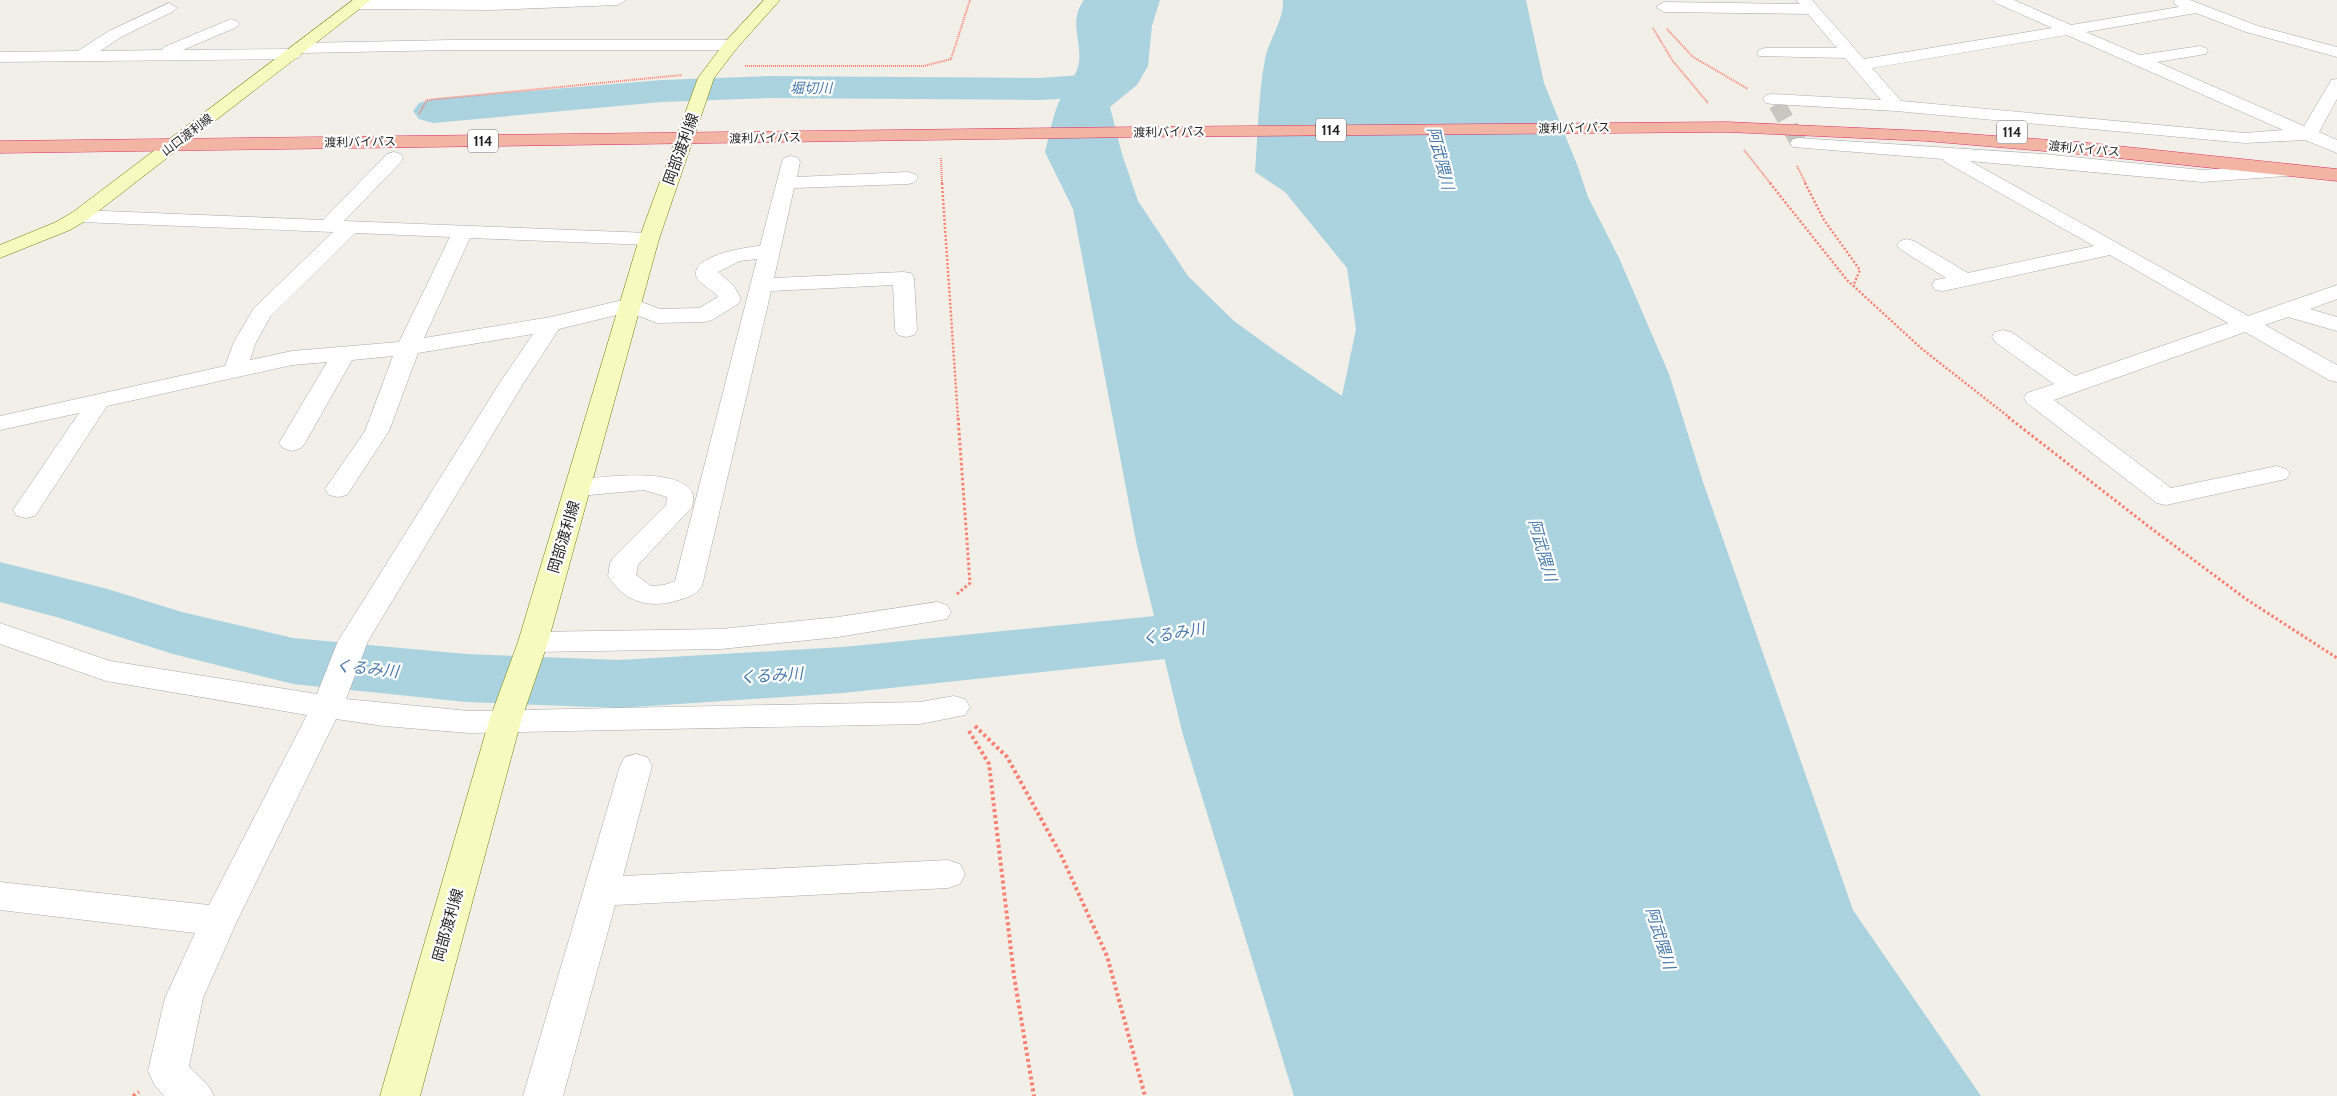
<svg xmlns="http://www.w3.org/2000/svg" width="2337" height="1096" viewBox="0 0 2337 1096" font-family="Cabin,'Noto Sans JP',sans-serif">
<style>
.water{fill:#aad3df}
.lines{fill:none;stroke-linecap:round;stroke-linejoin:round}
.river{fill:#aad3df;fill-rule:evenodd}
.minor-tunnel{stroke:#c8c6c1;stroke-width:17;stroke-dasharray:17 9;stroke-linecap:butt}
.minor-casing{stroke:#a9a9a9;stroke-width:1}
.secondary-casing{stroke:#707d05;stroke-width:1}
.trunk-casing{stroke:#dc2a67;stroke-width:1}
.path-far3{stroke:#fa8072;stroke-width:2;stroke-dasharray:1 1;stroke-linecap:butt}
.path-far2{stroke:#fa8072;stroke-width:2.5;stroke-dasharray:2 2;stroke-linecap:butt}
.path-far1{stroke:#fa8072;stroke-width:3;stroke-dasharray:2.5 2.5;stroke-linecap:butt}
.path{stroke:#fa8072;stroke-width:4;stroke-dasharray:3 3;stroke-linecap:butt}
.minor{fill:#fff;fill-rule:evenodd}
.secondary{fill:#f7fabf;fill-rule:evenodd}
.trunk{fill:#f2b4a3;fill-rule:evenodd}
.labels{text-anchor:middle;stroke-width:4.5;stroke-linejoin:round;paint-order:stroke}
.far-street-label{font-size:12px;fill:#222;stroke:#fff}
.far-water-label{font-size:14px;font-style:italic;fill:#4a7aab;stroke:#fff}
.shield{fill:#fff;stroke:#646464;stroke-width:1}
.shield-label{font-size:14px;font-weight:bold;fill:#222}
.street-label{font-size:15px;fill:#222;stroke:#fff}
.water-label{font-size:16px;font-style:italic;fill:#4a7aab;stroke:#fff}
</style>
<rect width="100%" height="100%" fill="#f2efe9"/>
<path class="water" d="M1084 0H1160L1152 26 1148 66 1137 85 1110 107 1122 154 1138 201 1188 276 1234 321 1274 350 1342 396 1356 329 1347 268 1285 192 1255 172C1258 135 1258 96 1265 59 1269 39 1284 21 1283 0H1526L1544 83 1578 167 1588 197 1619 258 1669 374 1703 482 1853 910 1981 1096H1294L1183 735 1137 546 1073 209 1045 152C1049 137 1052 119 1058 104 1063 91 1074 80 1078 67 1084 43 1067 23 1084 0Z"/>
<g class="lines">
<path class="river" d="M1115 0H1149L1133 65 1128 73 1104 94 1091 97 1040 100 768 98 662 102 433 123 419 119 413 111 419 103 433 99 662 80 768 76 1040 78 1081 75 1098 61Z
M0 562 104 588 182 612 293 638 466 654 619 660 843 647 1175 614 1242 596 1265 603 1274 618 1265 633 1175 658 843 693 619 708 466 702 293 684 173 654 60 618 0 602Z"/>
<path class="minor-tunnel" d="M1777 104 1799 143"/>
<g class="minor-casing">
<path id="minor" d="M355 0H626L618 5 491 10 357 9 349 4Z
M1796 0H1812L1864 59 2052 28 1996 3 1993 0H2014L2071 25 2179 7 2173 2 2175 0H2190L2258 26 2337 47V57L2246 32 2196 13 2086 32 2140 55 2200 46 2206 48 2208 51 2206 54 2157 62 2304 126 2329 84 2331 80 2337 79V99L2319 132 2337 140V153L2305 140 2245 143 1896 111 1772 104 1766 103 1763 99 1766 95 1772 94 1881 100 1845 58 1759 56 1757 53 1759 50 1765 48H1837L1808 14 1664 12 1656 7 1664 2 1800 4ZM2067 35 2283 130 2245 133 1901 101 1872 68Z
M169 3 177 8 174 11 121 37 100 51 162 50 164 47 231 19 237 21 239 24 237 27 183 50 295 49 296 45 302 43 452 40H731L737 42 739 45 737 48 731 50H452L301 53 300 57 294 59 0 62V52L78 51 109 31Z
M1799 138 2043 154 2202 170 2286 164 2293 166 2295 170 2293 174 2286 176 2202 182 1970 161 2248 316 2337 285V299L2310 309 2337 317V331L2288 317 2265 325 2337 365V382L2329 380 2245 332 2054 400 2171 488 2277 466 2286 469 2290 474 2286 479 2166 505 2157 503 2027 403 2024 398 2027 393 2054 384 1995 342 1992 337 1995 332 2003 330 2011 332 2075 376 2228 323 2110 255 1943 291 1935 290 1932 285 1935 280 1946 278 1900 249 1897 245 1900 241 1907 239 1914 241 1968 273 2094 246 1945 162 1943 159 1793 147 1790 143 1793 139Z
M394 152 401 154 403 158 401 162 344 221 649 233 656 235 659 239 656 243 649 245 470 238 424 338 551 317 631 298 660 309 699 308 718 297C713 289 698 284 696 275 693 255 747 247 760 246L782 162 784 158 791 156 798 158 800 162 797 177 908 172 915 174 918 178 915 182 908 184 794 188 774 278 903 272 911 273 914 278 917 330 914 335 906 337 898 335 895 330 893 285 771 291 702 586C697 594 689 597 679 600 650 609 625 603 608 576L610 563 614 557 666 505 667 497 644 490 578 496 569 494 565 488 569 482C592 477 678 466 692 492 694 496 693 502 692 507L638 565 636 575 651 586 664 585 675 581 757 259 740 261 718 272 734 286 741 299 738 304 712 320 704 322 657 323 629 312 559 329 523 384 368 641 346 699 469 711 920 702 954 696 965 699 970 707 965 715 920 724 469 733 384 726 336 719 237 921 203 998 189 1066C200 1080 206 1079 214 1096H164L154 1084 148 1071 165 998 195 933 0 910V882L209 905 307 715 106 681 0 644V623L110 661 317 694 338 641 499 384 533 334 418 353 389 431 347 495 338 497 329 495 325 489 365 431 393 356 352 360 305 443 301 448 292 451 283 448 279 443 327 362 292 365 107 406 35 516 26 518 17 516 13 510 79 413 0 430V416L225 366 234 342 254 308 333 232 80 222 73 220 70 216 73 212 80 210 323 220 387 154ZM355 233 450 237 399 342 292 351 250 360 256 342 271 316Z
M937 602 947 605 951 612 947 619 838 637 721 649 533 652 523 649 518 642 523 635 533 632 721 629 838 617Z
M636 754 647 757 652 766 623 876 948 860 960 864 965 874 960 884 948 888 615 905 563 1096H523L620 766 625 757Z"/>
</g>
<g class="secondary-casing">
<path id="secondary" d="M353 0H371L87 220 70 230 0 258V245L56 222 73 212Z
M764 0H780L737 48 714 78 659 239 548 642 521 721 420 1096H380L489 721 518 642 639 239 698 78 725 42Z"/>
</g>
<g class="trunk-casing">
<path id="trunk" d="M1727 122 1926 131 2079 142 2337 169V181L2079 154 1926 141 1727 132 1136 137 0 153V141L1136 127Z"/>
</g>
<path class="path-far3" d="M1653 28 1672 60 1708 103
M1667 29 1693 57 1748 89
M745 66H924L951 59 970 0
M419 114 427 100 682 75
M1744 150 1771 184
M941 158 942 184
M1797 166 1806 184"/>
<path class="path-far2" d="M942 183 958 418
M1770 183 1847 280 1922 349 2010 418
M1805 183 1824 220 1860 270 1853 286"/>
<path class="path-far1" d="M2008 417 2148 526 2246 599 2337 658
M957 594 970 583 958 417"/>
<path class="path" d="M975 726 1007 757 1061 855 1107 956 1145 1096
M969 731 989 764 1014 976 1034 1096
M133 1096 139 1092"/>
<use href="#minor" class="minor"/>
<use href="#secondary" class="secondary"/>
<use href="#trunk" class="trunk"/>
</g>
<g class="labels">
<g class="far-street-label">
<text transform="translate(1574 128) rotate(-1)" y="4">渡利バイパス</text>
<text transform="translate(1169 132) rotate(-1)" y="4">渡利バイパス</text>
<text transform="translate(187 135) rotate(-37)" y="4">山口渡利線</text>
<text transform="translate(765 138) rotate(-1)" y="4">渡利バイパス</text>
<text transform="translate(360 142) rotate(-1)" y="4">渡利バイパス</text>
<text transform="translate(2084 149) rotate(5)" y="4">渡利バイパス</text>
</g>
<g class="far-water-label">
<text x="811" y="93">堀切川</text>
</g>
<g class="shield">
<rect x="1316" y="118.5" width="30" height="23" rx="4"/>
<rect x="1997" y="120.5" width="30" height="23" rx="4"/>
<rect x="468" y="129.5" width="30" height="23" rx="4"/>
</g>
<g class="shield-label">
<text x="1331" y="135">114</text>
<text x="2012" y="137">114</text>
<text x="483" y="146">114</text>
</g>
<g class="street-label">
<text transform="translate(681 149) rotate(-70)" y="5">岡部渡利線</text>
<text transform="translate(564 537) rotate(-73)" y="5">岡部渡利線</text>
<text transform="translate(448 925) rotate(-74)" y="5">岡部渡利線</text>
</g>
<g class="water-label">
<text transform="translate(1441 158) rotate(76)" y="6">阿武隈川</text>
<text transform="translate(1543 550) rotate(74)" y="6">阿武隈川</text>
<text transform="translate(1173 633) rotate(-10)" y="6">くるみ川</text>
<text transform="translate(367 668) rotate(6)" y="6">くるみ川</text>
<text transform="translate(771 675) rotate(-4)" y="6">くるみ川</text>
<text transform="translate(1661 938) rotate(73)" y="6">阿武隈川</text>
</g>
</g>
</svg>
